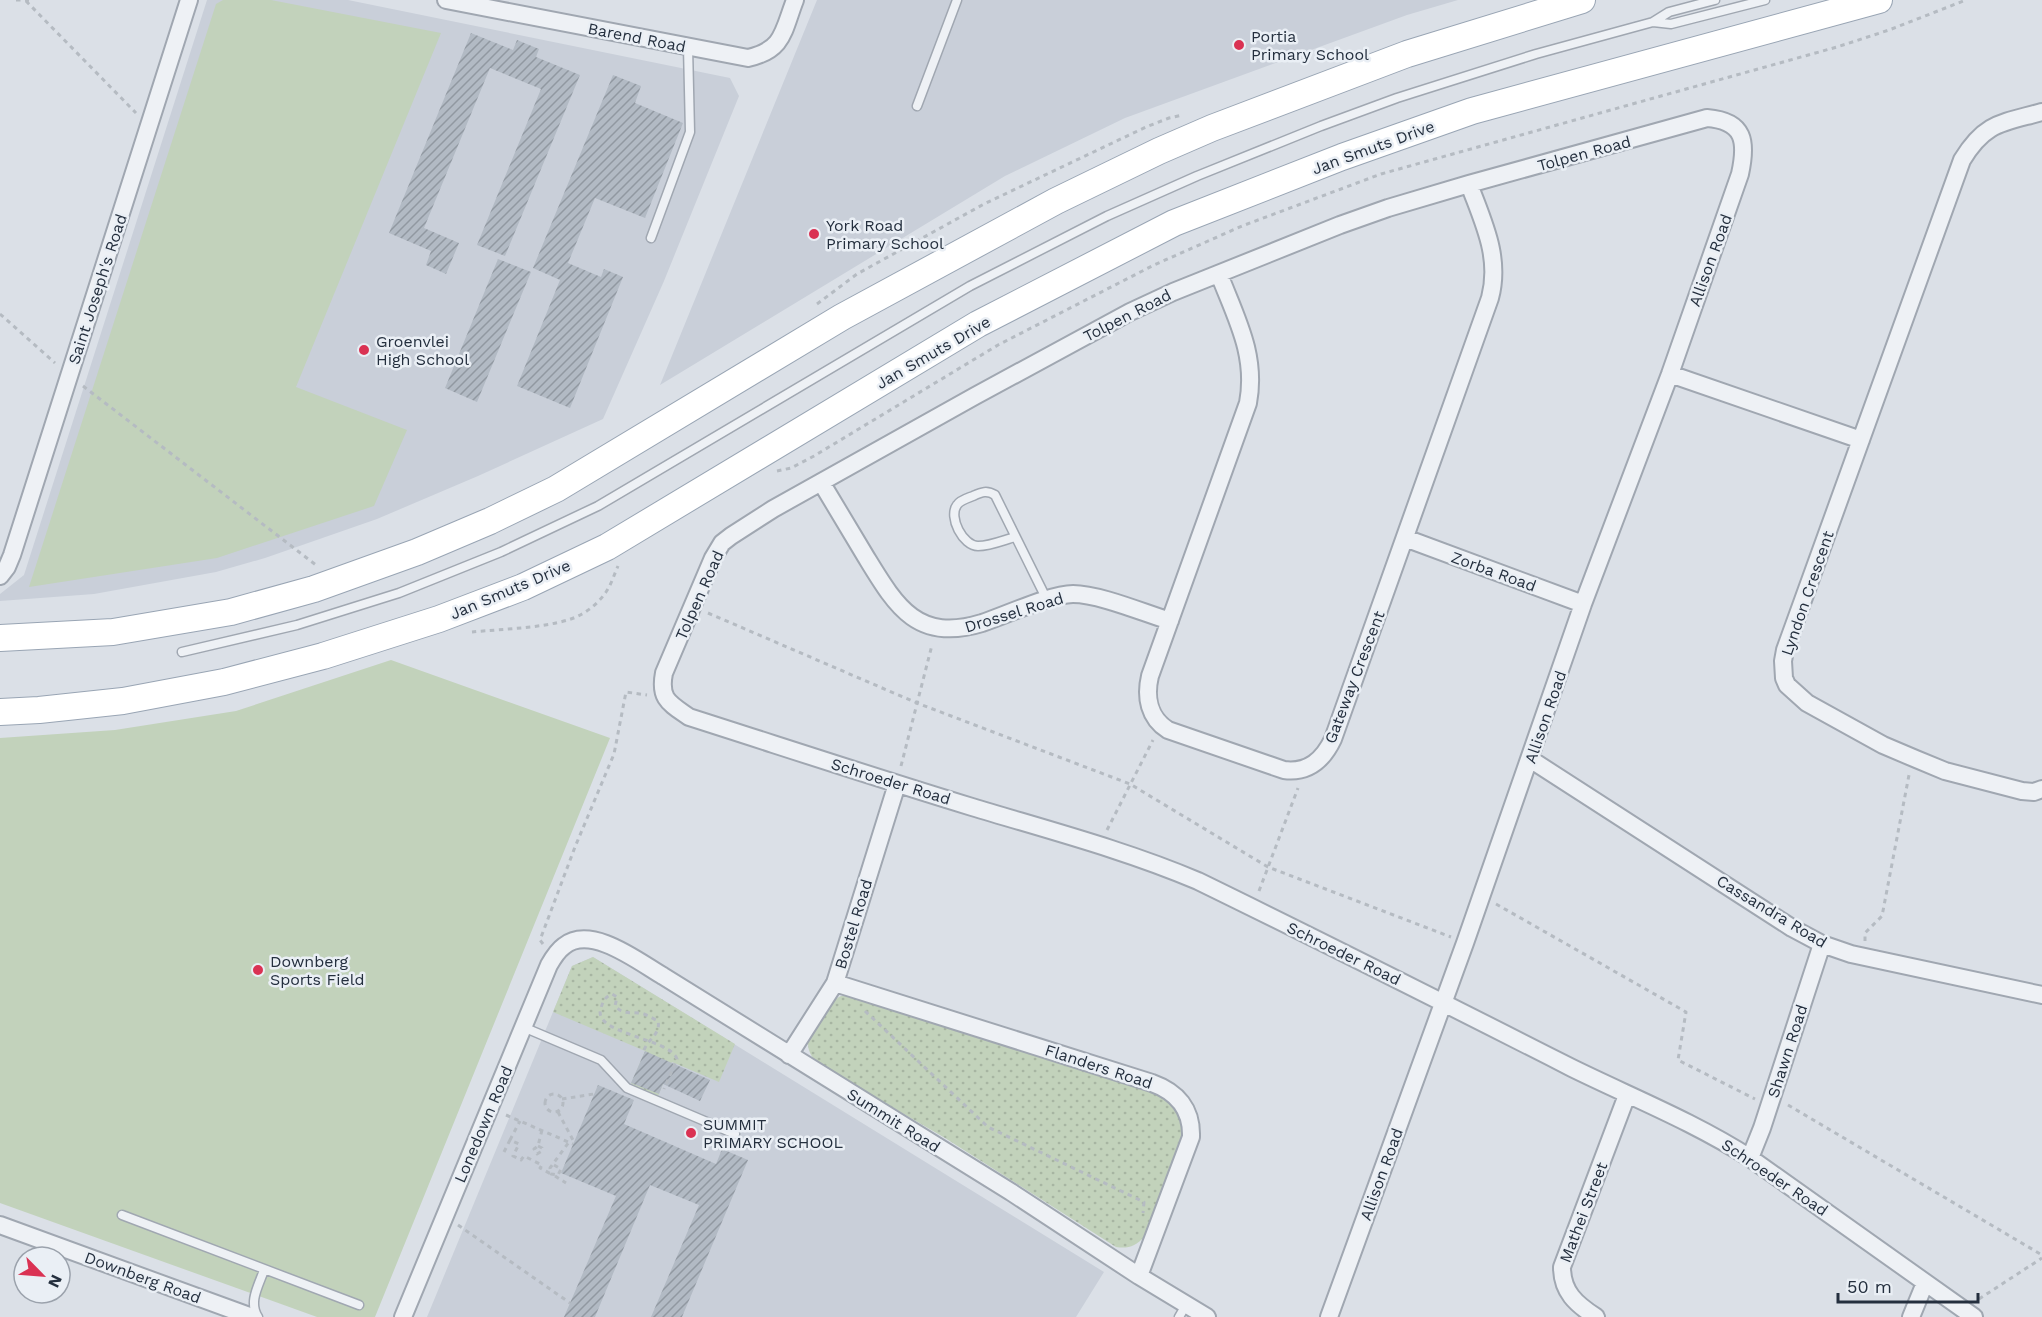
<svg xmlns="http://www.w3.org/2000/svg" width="2042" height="1317" viewBox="0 0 2042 1317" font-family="'Work Sans',sans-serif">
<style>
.built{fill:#c9cfd9}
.grass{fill:#c2d2bb}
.park{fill:url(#park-dots)}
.building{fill:url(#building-hatch)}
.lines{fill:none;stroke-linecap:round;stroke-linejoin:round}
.service-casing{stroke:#a0a7b1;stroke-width:11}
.minor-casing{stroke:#a0a7b1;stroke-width:20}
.primary-casing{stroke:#99a5b4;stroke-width:28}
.path{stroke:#b5bbc2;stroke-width:3;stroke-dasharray:4.5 4.5;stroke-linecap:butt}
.service{stroke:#eef1f5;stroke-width:8}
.minor{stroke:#eef1f5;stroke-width:16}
.primary{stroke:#fff;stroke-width:26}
.poi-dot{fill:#da3253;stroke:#eaeff5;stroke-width:2}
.labels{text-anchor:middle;stroke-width:5;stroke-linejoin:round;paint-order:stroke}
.poi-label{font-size:16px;fill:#242f3e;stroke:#eaeff5;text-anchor:start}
.street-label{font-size:16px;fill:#242f3e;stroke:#eaeff5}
</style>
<defs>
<pattern id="park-dots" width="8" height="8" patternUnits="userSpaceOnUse" patternTransform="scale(1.5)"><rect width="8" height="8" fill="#c2d2bb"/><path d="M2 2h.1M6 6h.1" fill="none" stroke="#a7b5a2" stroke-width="1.8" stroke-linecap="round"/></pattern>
<pattern id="building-hatch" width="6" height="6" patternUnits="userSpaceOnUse" patternTransform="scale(1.5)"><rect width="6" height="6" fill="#b2bac4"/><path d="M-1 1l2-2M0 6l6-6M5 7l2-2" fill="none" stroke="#9198a1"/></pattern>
</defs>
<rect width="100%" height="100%" fill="#dbe0e7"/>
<path class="built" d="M207 0H348L730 78 739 96 664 281 603 419 478 476 377 519 265 558 216 572 94 594 0 601V594L24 575Z
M817 0H1458L1407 15 1125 118 1005 176 660 385Z
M593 957 1104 1272 1076 1317H427L572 966Z"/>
<path class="grass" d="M223 0H271L441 33 296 387 407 430 374 506 217 558 29 587 216 4Z
M391 660 610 738 375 1317H317L0 1203V738L115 730 236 711Z"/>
<path class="park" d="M593 957 735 1044 719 1082 672 1062 658 1096 631 1084 645 1051 553 1012 572 966Z
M841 996H852L1159 1095C1175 1105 1183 1114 1182 1134L1144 1237C1136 1246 1128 1249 1116 1247L945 1138 820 1065C814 1060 808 1053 808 1044 808 1033 831 1000 841 996Z"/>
<path class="building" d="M471 33 513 50 517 40 539 49 536 57 580 75 505 256 477 245 541 89 490 68 424 228 459 243 446 274 426 265 431 251 389 233Z
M613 75 641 86 635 103 683 123 645 218 595 198 568 263 601 277 604 269 623 277 570 408 517 386 560 280 533 268Z
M498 259 531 272 477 402 445 388Z
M645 1051 710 1080 700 1101 663 1084 659 1094 631 1083Z
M598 1085 634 1100 624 1124 716 1164 722 1149 748 1160 682 1317H651L699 1205 650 1185 595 1317H564L616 1196 561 1173Z"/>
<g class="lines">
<g class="service-casing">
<path id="service" d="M1653 22 1671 24 1765 0
M917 106 957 0
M651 238 690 132 688 47
M1015 537C1004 540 990 546 978 546 963 546 948 517 957 505 960 500 968 498 973 496 982 492 987 490 995 495L1047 600
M182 652 297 625 399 593 501 552 598 506 970 286 1107 216 1197 176 1321 126 1397 98 1536 54 1653 22 1669 12 1715 0
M523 1027 601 1060 627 1088 735 1134
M122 1215 359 1305
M258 1317C248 1302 259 1285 264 1270
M1179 1317 1186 1305"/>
</g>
<g class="minor-casing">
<path id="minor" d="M446 0 748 58C784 50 783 31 795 0
M2042 112C2002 123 1985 122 1962 160L1785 650 1783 661 1784 678 1787 685 1807 703 1883 745 1916 759 1945 771 2022 791 2034 792 2042 789
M1219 274C1236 318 1257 355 1248 403L1150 676C1145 697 1149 718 1168 730L1284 770C1308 773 1323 760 1333 739L1490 298C1501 257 1483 222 1469 184
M1670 374 1861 440
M821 482C836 507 851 532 866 557 896 606 917 643 982 623 1006 615 1051 594 1073 594 1099 594 1144 613 1170 621
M1405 538 1583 604
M0 576 7 567 12 555 189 0
M1530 759 1792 928 1822 944 1851 954 2042 995
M835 983 1152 1083C1177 1092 1192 1109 1191 1137L1139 1276
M789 1055 835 983 897 784
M1750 1158 1762 1128 1822 944
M0 1225 252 1317
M403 1317 549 965C553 958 557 951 564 946 591 924 639 962 663 976L1011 1192 1139 1276 1207 1317
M1329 1317 1465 943 1583 604 1670 374 1740 174C1747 142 1745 121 1707 118L1469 184 1388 208 1340 225 1173 292 1130 312 975 396 773 509 731 536 722 543 713 558 664 673C659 699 669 703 689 717 783 747 877 778 972 807 1048 830 1125 850 1198 881 1323 942 1448 1005 1572 1068 1631 1097 1694 1122 1750 1158L1974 1317
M1596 1317C1576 1304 1562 1292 1562 1267L1627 1095
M1911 1317 1925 1283"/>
</g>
<g class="primary-casing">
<path id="primary" d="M0 638 113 632 231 612 314 589 417 552 490 521 556 489 842 317 1056 201 1159 151 1212 128 1407 54 1582 0
M0 712 39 710 123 701 224 682 323 656 439 619 523 587 607 547 978 324 1174 223 1342 157 1472 111 1879 0"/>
</g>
<path class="path" d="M16 0H29
M26 1 136 113
M817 304 857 274 984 204 1146 127 1169 118 1183 115
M0 314 55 363
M83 386 316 565
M777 471 791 468 814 456 998 345 1154 265 1242 226 1381 174 1837 47 1889 30 1966 0
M708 613 917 703 1130 784 1268 867 1451 937
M472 632C500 629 559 628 582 614 591 609 600 601 606 592 611 585 614 575 618 566
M901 766 932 645
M1107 830 1153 740
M1259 891 1298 788
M1496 904 1686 1012 1678 1060 1755 1099
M1865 941V933L1882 916 1909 775
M543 944 540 940 575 847 614 754 626 692 647 695
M865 1011 988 1127 1144 1202 1143 1213
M644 1050C648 1039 661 1034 658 1021 654 1019 649 1016 644 1014 633 1011 624 1016 615 1006L617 997 612 994C605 997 603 1001 601 1008 591 1034 670 1038 677 1059L664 1089
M545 1103a9 9 0 1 1 18 0a9 9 0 1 1-18 0Z
M562 1099 594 1094
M1788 1105 2042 1255
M558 1112 574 1142
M506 1115 573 1144
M510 1140 520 1121
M538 1146 542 1148V1151L537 1154 534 1149 538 1146 542 1130
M504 1152 510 1140 519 1144 513 1156 521 1160 524 1156 542 1165 540 1168 551 1174
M554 1165 561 1169 558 1175 551 1174 550 1168 569 1142
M555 1176 566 1183
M458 1225 570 1303
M1979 1299 2042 1258"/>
<use href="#service" class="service"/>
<use href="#minor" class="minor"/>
<use href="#primary" class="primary"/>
</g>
<g class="poi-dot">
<circle cx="1239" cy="45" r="6"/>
<circle cx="814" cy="234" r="6"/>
<circle cx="364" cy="350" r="6"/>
<circle cx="258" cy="970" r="6"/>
<circle cx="691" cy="1133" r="6"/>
</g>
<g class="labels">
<g class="poi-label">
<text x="1251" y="42">Portia<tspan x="1251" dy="18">Primary School</tspan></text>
<text x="826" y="231">York Road<tspan x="826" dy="18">Primary School</tspan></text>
<text x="376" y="347">Groenvlei<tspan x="376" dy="18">High School</tspan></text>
<text x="270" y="967">Downberg<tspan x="270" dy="18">Sports Field</tspan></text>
<text x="703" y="1130">SUMMIT<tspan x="703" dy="18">PRIMARY SCHOOL</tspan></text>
</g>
<g class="street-label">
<text transform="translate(637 37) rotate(11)" y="6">Barend Road</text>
<text transform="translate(1373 147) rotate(-20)" y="6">Jan Smuts Drive</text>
<text transform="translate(1584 153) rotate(-15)" y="6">Tolpen Road</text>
<text transform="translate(1710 260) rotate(-70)" y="6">Allison Road</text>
<text transform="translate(97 289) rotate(-72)" y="6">Saint Joseph's Road</text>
<text transform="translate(1127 315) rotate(-27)" y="6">Tolpen Road</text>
<text transform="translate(933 352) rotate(-30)" y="6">Jan Smuts Drive</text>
<text transform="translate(1494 571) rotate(20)" y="6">Zorba Road</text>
<text transform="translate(510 589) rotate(-23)" y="6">Jan Smuts Drive</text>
<text transform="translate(1807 593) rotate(-71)" y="6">Lyndon Crescent</text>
<text transform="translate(699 595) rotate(-66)" y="6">Tolpen Road</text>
<text transform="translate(1014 612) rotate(-17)" y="6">Drossel Road</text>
<text transform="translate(1354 677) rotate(-69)" y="6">Gateway Crescent</text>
<text transform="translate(1545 717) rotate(-71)" y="6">Allison Road</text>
<text transform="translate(891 781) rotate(17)" y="6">Schroeder Road</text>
<text transform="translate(1772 911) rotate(31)" y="6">Cassandra Road</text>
<text transform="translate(853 924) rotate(-73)" y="6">Bostel Road</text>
<text transform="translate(1344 953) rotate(26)" y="6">Schroeder Road</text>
<text transform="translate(1787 1051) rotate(-72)" y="6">Shawn Road</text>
<text transform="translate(1099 1066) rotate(18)" y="6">Flanders Road</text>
<text transform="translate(894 1120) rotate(32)" y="6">Summit Road</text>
<text transform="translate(483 1124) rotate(-67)" y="6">Lonedown Road</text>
<text transform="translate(1381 1174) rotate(-70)" y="6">Allison Road</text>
<text transform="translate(1775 1177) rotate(34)" y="6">Schroeder Road</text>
<text transform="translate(1583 1212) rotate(-69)" y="6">Mathei Street</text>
<text transform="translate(143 1277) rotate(20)" y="6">Downberg Road</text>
</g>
</g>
<g transform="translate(42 1275) rotate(115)"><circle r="28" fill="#eaeff5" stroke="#9ba2ac" stroke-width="1.5"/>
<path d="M0-4.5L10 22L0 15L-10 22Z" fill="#da3253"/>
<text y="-9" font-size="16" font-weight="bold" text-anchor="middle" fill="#242f3e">N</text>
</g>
<path d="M1838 1293v9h140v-9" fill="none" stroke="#242f3e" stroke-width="3"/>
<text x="1847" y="1293" font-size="18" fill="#242f3e" stroke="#eaeff5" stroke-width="4.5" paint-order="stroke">50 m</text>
</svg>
